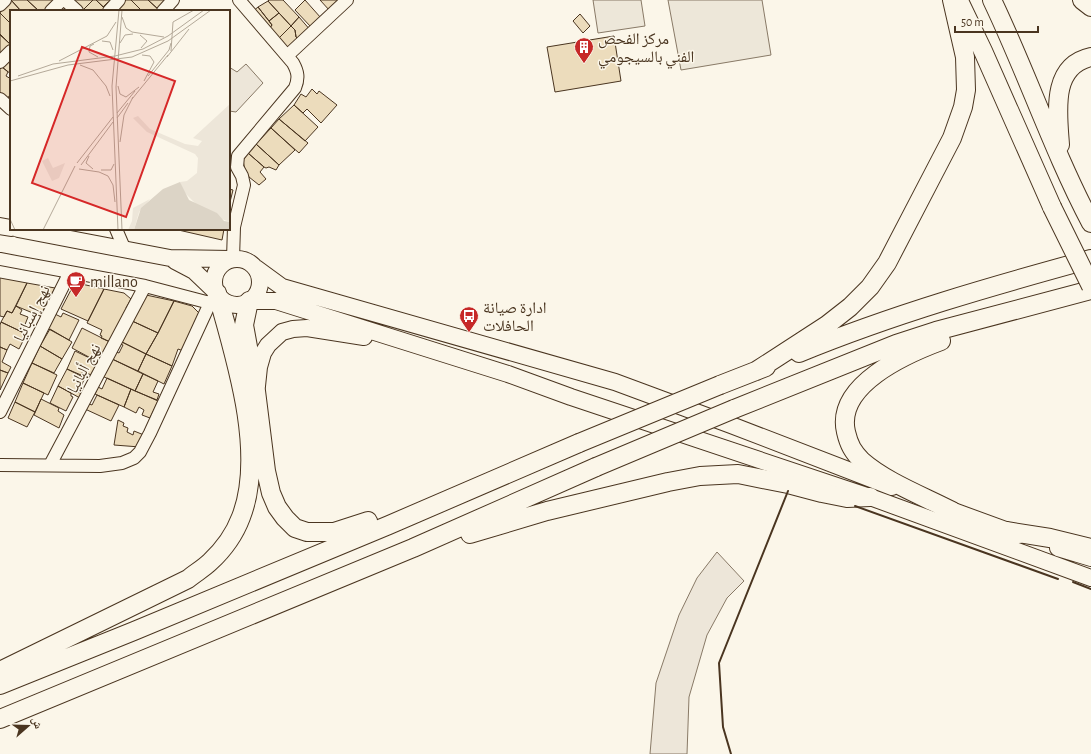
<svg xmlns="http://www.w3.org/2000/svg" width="1091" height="754" viewBox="0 0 1091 754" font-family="'Alegreya Sans','Noto Naskh Arabic',sans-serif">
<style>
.green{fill:#ede6d9;stroke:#887966}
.parking{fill:#ede7d9;stroke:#887966}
.building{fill:#ecdcbc;stroke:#4a3520}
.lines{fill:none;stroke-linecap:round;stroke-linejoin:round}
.minor-casing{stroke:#4a3520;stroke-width:14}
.major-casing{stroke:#4a3520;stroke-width:18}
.highway-casing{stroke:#4a3520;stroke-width:20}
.minor{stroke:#fbf6e9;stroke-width:12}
.major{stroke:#fbf6e9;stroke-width:16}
.highway{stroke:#fbf6e9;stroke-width:18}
.highway-bridge-casing{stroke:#4a3520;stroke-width:20;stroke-linecap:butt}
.highway-bridge{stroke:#fbf6e9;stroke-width:18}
.wall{stroke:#4a3520;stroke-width:2}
.labels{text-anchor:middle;stroke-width:3;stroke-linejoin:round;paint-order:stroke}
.poi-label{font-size:16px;fill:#4a3520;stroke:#fbf6e9;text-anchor:start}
.street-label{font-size:16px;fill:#4a3520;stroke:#fbf6e9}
.inset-road{fill:none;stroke:#b4a999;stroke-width:1}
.view{fill:#d62828;fill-opacity:0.15;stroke:#d62828;stroke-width:2}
.inset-edge{fill:none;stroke:#4a3520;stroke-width:2}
</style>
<rect width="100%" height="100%" fill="#fbf6e9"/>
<path class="green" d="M246 64 263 83 236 112 229 111V67L237 72Z
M717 552 744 581 727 598 707 635 689 697 687 754H650L656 683 679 615 697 578Z"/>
<path class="parking" d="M593 0H641L645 26 598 33Z
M668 0H762L771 55 681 70Z"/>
<path class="building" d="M9 0H11L21 11H11V24L0 13Z
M11 0H27L39 11H21Z
M27 0H58L48 11H39Z
M70 0H93L82 11Z
M93 0H96L108 11H82Z
M96 0H117L112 6 108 2 103 7Z
M124 0H131L142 11H121L118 9Z
M131 0H148L159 10 142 11Z
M148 0H168L159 10Z
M269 0H283L299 17 291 26 268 1Z
M305 0 321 18 311 27 295 10Z
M320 0H340L330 11Z
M268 1 279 13 269 21 258 7Z
M258 7 272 25 269 29 252 12Z
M0 13 11 24V45L0 34Z
M279 13 291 26 279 38 269 29 272 25 269 21Z
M580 14 590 26 583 33 573 21Z
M299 17 311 31 298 39 296 37 295 30 291 26Z
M291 26 295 30 296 37 298 39 288 50 279 38Z
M0 35 11 45 3 55 0 52Z
M614 36 621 81 555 92 547 47Z
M7 57 11 60V74L2 67Z
M2 67 8 72 6 76 11 79V93L6 101 0 96V69Z
M312 89 317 94 319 91 337 105 321 123 307 109 303 113 294 105 301 94 306 97Z
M294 105 318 127 305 141 279 119Z
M279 119 308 143 299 153 271 128Z
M271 128 295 150 279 165 256 144Z
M256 144 279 165 276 170 269 167 266 168 264 167 248 153Z
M248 153 264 167 260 172 266 179 259 185 249 177 245 171 243 160Z
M229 189 233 190 229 206Z
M174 229H224L222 240Z
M0 278 27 283 12 313 7 311 4 317 0 316Z
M27 283 55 288 40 316 16 306Z
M77 283 104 289 88 321 61 309 73 286Z
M104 289 124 293 131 299 126 308 130 309 110 342 101 338 102 336 100 335 102 330 87 323Z
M146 295 174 301 158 333 130 320Z
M174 301 192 306 199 313 198 321 186 352 178 349 172 366 146 354 158 333Z
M16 306 22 310 20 314 28 317 22 332 1 322 7 311 12 313Z
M53 313 61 317 63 313 79 320 69 340 45 327Z
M130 320 158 333 146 354 118 340Z
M1 322 22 332 25 337 19 349 10 344 7 350 0 347V325Z
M82 328 110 342 100 363 72 348Z
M50 329 72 342 62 359 40 346Z
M118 340 146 354 138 371 110 358 114 351 119 353 123 345 117 343Z
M40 346 62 359 54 373 32 363Z
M0 347 7 350 2 362 11 367 8 373 0 370Z
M75 351 100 363 93 376 83 371 81 375 67 369Z
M146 354 172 366 164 384 138 371Z
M110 358 143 374 135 391 102 376Z
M32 363 57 375 48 395 23 383Z
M67 369 85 378 78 392 82 394 80 398 58 386Z
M0 370 8 373 0 390Z
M143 374 158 381 153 392 159 394 157 400 135 391Z
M107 378 131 389 124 407 95 394 98 387 102 389Z
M23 383 44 393 35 412 15 402Z
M58 386 71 393V396L73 397 66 411 50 403Z
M131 389 158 401 150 418 142 415 144 410 139 407 136 413 124 407Z
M97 395 119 405 111 421 85 409 87 403 92 405Z
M41 399 59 408 58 411 64 415 59 428 34 415Z
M15 402 35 412 27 427 8 418Z
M118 420 124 423 123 426 128 428 127 432 133 435 134 431 144 435 140 447 114 445Z"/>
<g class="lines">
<g class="minor-casing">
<path id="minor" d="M65 0 77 11
M0 5 5 0
M51 11 62 0
M109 11 119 0
M163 11 173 0
M287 56 347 0
M0 62 11 51
M0 99 11 109
M116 229 125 250
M0 259 145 286 210 303
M233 259 234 227 244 185 242 176 237 167 238 156 295 88C299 78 298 72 293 63L239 0
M0 412 70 272
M0 465 100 466 122 463 134 458 140 452 150 433 210 303 217 293
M50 465 145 286"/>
</g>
<g class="major-casing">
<path id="major" d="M0 226 11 228
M18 229 170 258 230 259
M214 282a23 23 0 1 1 46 0a23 23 0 1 1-46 0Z
M175 261 194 271 217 293
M256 268 282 287 615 382 731 425 892 487
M249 301H276L508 374 571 397 870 497 1091 578
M257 386 259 367 263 353 268 345 282 332 293 329 307 328 364 337
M940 506 1019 535
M1058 548 1091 558"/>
</g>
<g class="highway-casing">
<path id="highway" d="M992 0C1027 73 1053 151 1091 223
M1082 0 1091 7
M960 3 983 51 1052 207
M1060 145C1058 114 1050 66 1091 57
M249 301 244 325 256 391 266 471 271 493 277 507 285 518 295 528 307 532H334L368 521
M941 341C906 354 835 385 846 432 849 445 853 452 862 461 886 482 923 496 952 511
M799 353C894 314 992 286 1091 259
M756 371 827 325 850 307 870 287 887 263 952 138 963 107 966 90 965 57 952 0
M720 385 766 367
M734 409 896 344 936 331 1091 290
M1006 531 1050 538 1091 548
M470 534 547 511 668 482 700 476 738 474 788 484 822 493 847 498 870 497
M0 671 188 579C195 573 204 568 210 562 223 550 235 533 241 517 266 453 235 357 217 293
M0 685 134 631 389 525 579 443
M0 719 413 548 596 467"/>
</g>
<use href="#minor" class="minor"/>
<use href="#major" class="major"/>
<use href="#highway" class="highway"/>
<g class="highway-bridge-casing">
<path id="highway-bridge" d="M1052 207 1091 286
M579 443 720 385
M596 467 734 409"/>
</g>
<use href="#highway-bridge" class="highway-bridge"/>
<path class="wall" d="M855 506 1058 579
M1073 582 1091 589
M731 754 723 727 719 663 788 491"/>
</g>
<defs>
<g id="building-pin" transform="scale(1)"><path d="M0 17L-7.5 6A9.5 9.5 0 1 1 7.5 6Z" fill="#c62828" stroke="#fbf6e9"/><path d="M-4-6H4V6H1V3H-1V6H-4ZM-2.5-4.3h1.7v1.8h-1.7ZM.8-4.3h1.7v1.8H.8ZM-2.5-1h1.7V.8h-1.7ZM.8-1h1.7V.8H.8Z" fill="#fff"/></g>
<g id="cafe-pin" transform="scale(1)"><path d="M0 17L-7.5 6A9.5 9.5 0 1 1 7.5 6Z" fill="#c62828" stroke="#fbf6e9"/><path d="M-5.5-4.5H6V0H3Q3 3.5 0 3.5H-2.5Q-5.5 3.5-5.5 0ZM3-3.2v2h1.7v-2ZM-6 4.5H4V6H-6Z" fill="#fff"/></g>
<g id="bus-pin" transform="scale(1)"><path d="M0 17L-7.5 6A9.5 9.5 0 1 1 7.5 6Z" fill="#c62828" stroke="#fbf6e9"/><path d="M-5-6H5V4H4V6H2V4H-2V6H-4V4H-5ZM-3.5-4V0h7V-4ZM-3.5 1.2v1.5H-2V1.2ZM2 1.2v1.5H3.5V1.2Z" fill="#fff"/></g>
</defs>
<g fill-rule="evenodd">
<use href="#building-pin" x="584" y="47"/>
<use href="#cafe-pin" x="76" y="281"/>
<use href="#bus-pin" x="469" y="316"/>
</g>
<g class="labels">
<g class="poi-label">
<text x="598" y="44">مركز الفحص<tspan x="598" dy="18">الفني بالسيجومي</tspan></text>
<text x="90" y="287">millano</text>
<text x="483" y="313">ادارة صيانة<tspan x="483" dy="18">الحافلات</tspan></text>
</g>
<g class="street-label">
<text transform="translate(31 313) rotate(-63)" y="6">نهج إسبانيا</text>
<text transform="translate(83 368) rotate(-62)" y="6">نهج ألبانيا</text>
</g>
</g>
<g transform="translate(10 10)">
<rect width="220" height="220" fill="#fbf6e9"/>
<path d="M220 94V212L209 208 206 203 188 196 173 181 170 172 177 171 187 163 188 148 185 144 137 122 123 108 128 106 140 119 175 134 188 136 192 131 183 128ZM38 148 43 158 55 153 49 168 42 171 32 151ZM140 189 129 202 124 220H118L122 211 123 198Z" fill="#ede6d9"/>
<path d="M170 172 179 190 207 203 214 211 220 212V220H124L131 198 153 179Z" fill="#dcd4c6"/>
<path class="inset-road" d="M112 0 106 77 112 220M112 7 116 18 122 22 154 27M130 25 137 31 131 38M92 31 100 32 103 40M110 33 115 25 123 24M84 34 80 36 79 42 88 47M161 41 163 12 184 0M132 45 140 46 144 52 134 71M157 47 179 19M49 51 97 26 106 12M70 55 83 60 96 76 100 86M8 66 43 54 105 46 133 39 158 26 194 0M138 66 159 40 161 33M0 71 58 55 122 47 158 31 201 0M108 76 110 84 116 87 129 77M122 89 158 45M107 103 125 81M107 108 118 93M110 132 114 105 123 87M79 146 76 153 83 159M67 153 103 107M71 155 103 112M69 159 89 162 98 166 103 175 105 192M91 160H101L104 154M0 209 5 220M33 220 65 156M108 220 102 76 109 0"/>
<path class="view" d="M72 37 165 71 116 207 22 173Z"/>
<rect width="220" height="220" class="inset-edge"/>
</g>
<g transform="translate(28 726) rotate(70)" stroke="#fbf6e9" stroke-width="3" paint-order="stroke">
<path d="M0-3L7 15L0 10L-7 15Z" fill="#4a3520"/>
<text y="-6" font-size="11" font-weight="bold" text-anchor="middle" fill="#4a3520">ش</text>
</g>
<path d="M955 26v6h83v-6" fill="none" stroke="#4a3520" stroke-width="2"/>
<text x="961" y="26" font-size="12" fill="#4a3520" stroke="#fbf6e9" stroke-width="3" paint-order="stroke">50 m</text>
</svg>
